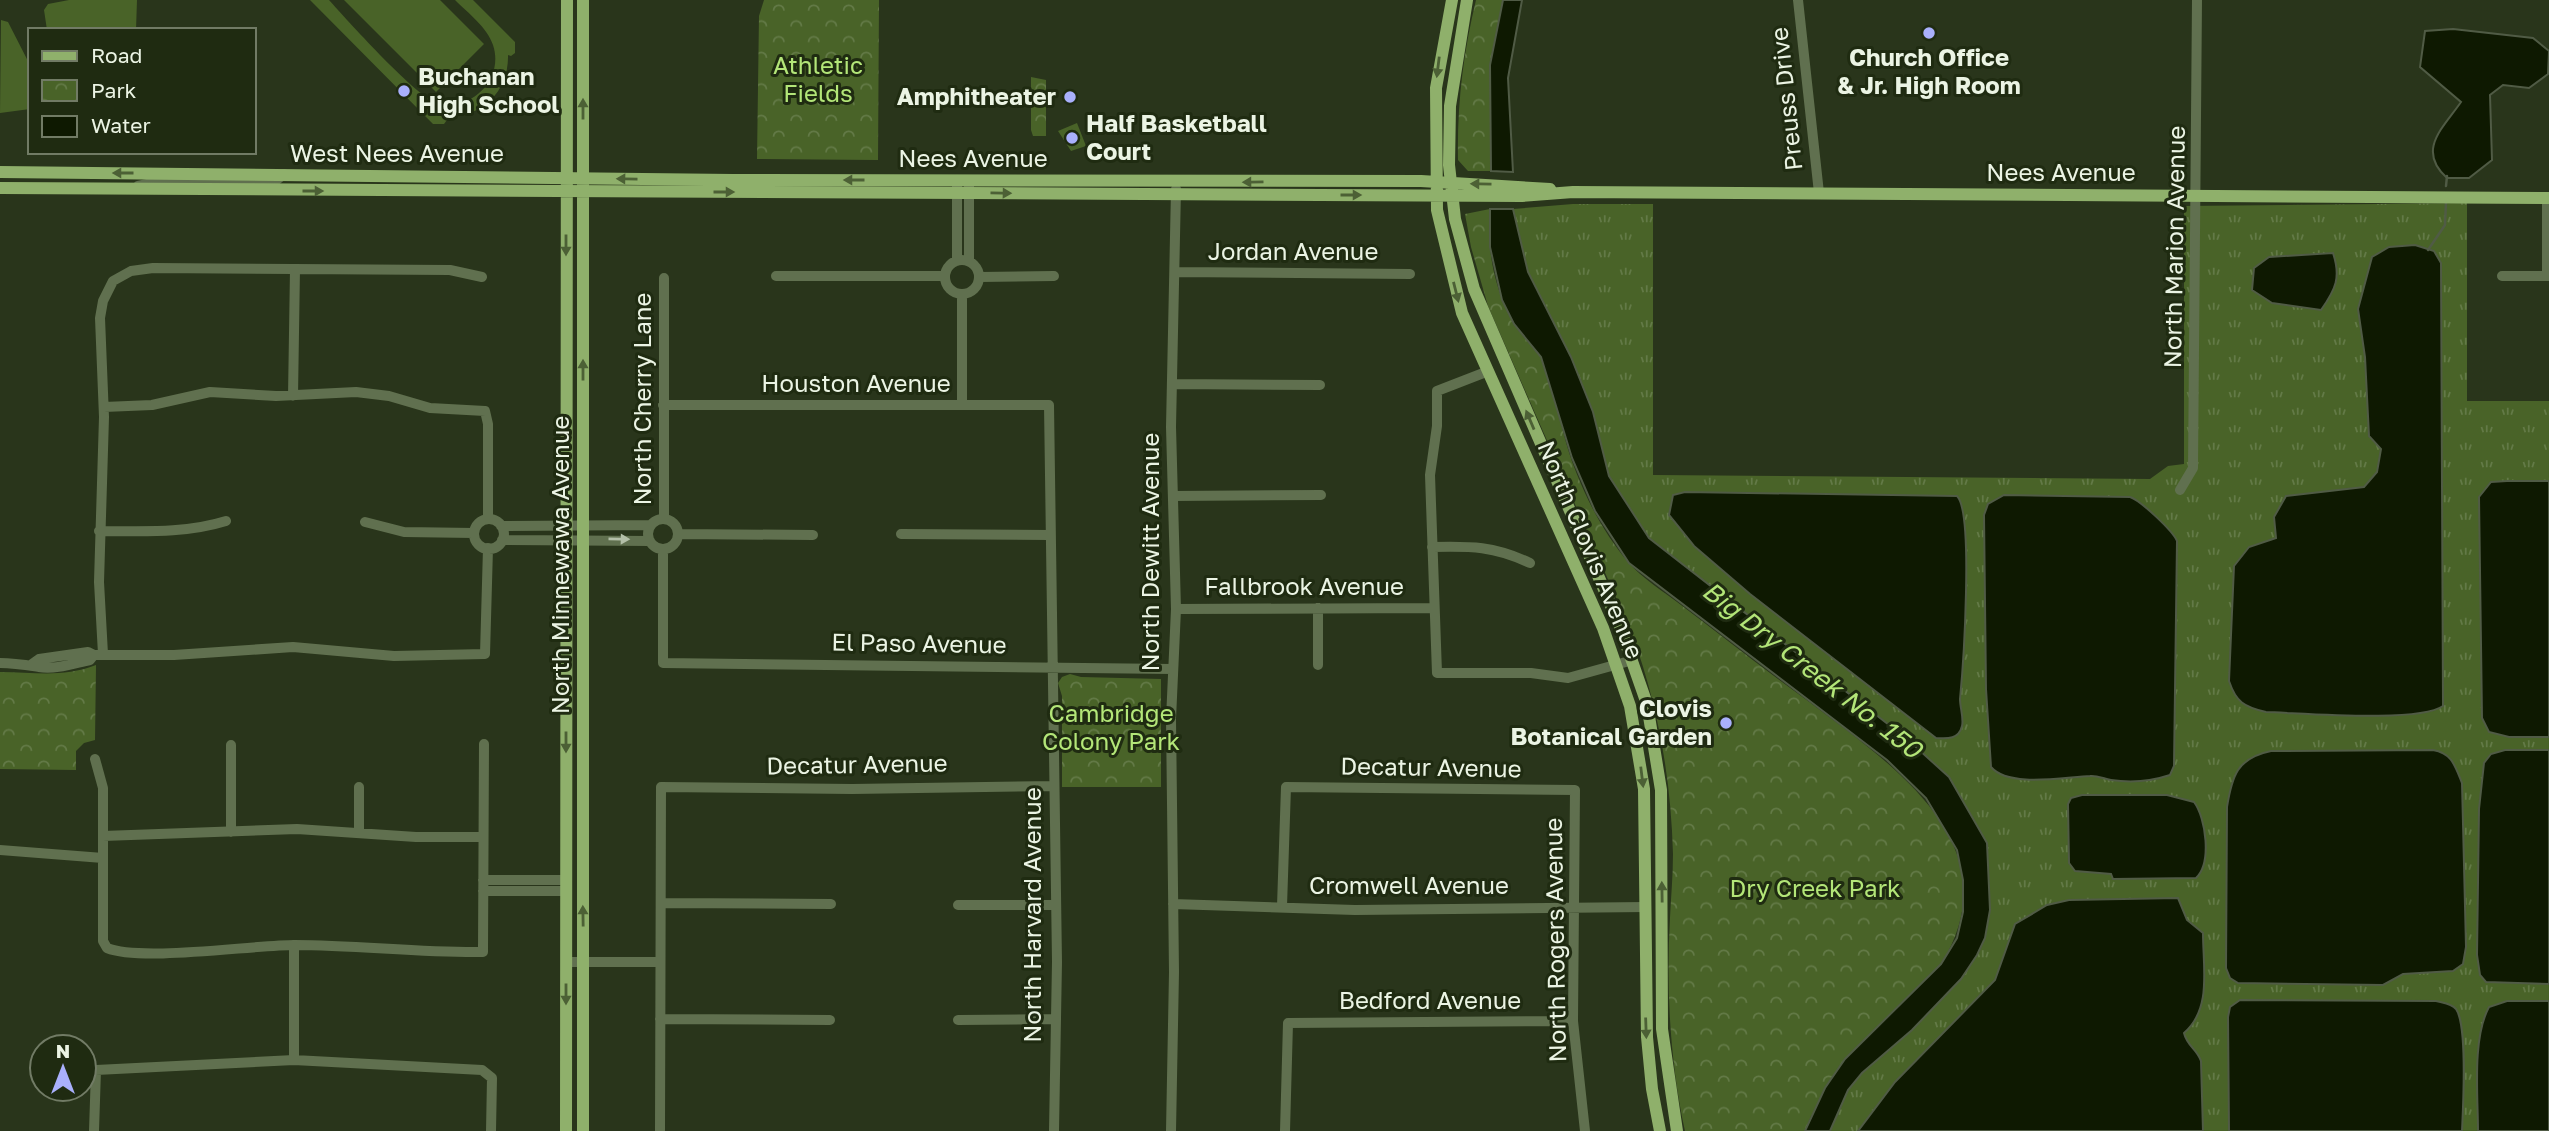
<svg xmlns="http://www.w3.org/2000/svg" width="2549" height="1131" viewBox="0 0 2549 1131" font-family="'Golos Text',sans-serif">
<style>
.grass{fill:url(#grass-tufts)}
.park{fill:url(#park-crowns)}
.pitch{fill:#496328}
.water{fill:#0e1901;stroke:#505b45;stroke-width:2}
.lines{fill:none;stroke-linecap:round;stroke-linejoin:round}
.stream{stroke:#505b45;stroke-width:2.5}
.minor{stroke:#60704f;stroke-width:10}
.major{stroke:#8fb06b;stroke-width:12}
.oneway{fill:#4c6035}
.oneway2{fill:#b3bfa8}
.poi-dot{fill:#a9b0fc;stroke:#1f2b11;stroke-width:2.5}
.labels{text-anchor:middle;stroke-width:6;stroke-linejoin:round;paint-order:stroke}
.poi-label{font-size:24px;font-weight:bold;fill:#ebf4e4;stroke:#1f2b11;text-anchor:start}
.park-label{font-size:24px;fill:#b3e678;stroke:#1f2b11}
.street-label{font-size:24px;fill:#ebf4e4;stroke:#1f2b11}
.water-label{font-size:26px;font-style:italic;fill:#b3e578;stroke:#1f2b11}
</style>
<defs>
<pattern id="grass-tufts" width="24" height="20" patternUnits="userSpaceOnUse" patternTransform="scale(1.75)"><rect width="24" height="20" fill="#496328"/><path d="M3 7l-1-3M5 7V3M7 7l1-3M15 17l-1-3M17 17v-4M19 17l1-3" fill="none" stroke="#637a47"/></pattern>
<pattern id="park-crowns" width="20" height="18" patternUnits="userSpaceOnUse" patternTransform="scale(1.75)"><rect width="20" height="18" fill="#496328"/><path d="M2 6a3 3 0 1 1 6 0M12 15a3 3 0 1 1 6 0" fill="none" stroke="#637a47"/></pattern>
</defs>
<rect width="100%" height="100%" fill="#29351b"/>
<path class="grass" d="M2467 203V401H2549V1131H1830L1848 1090 1862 1073 1912 1030 1990 910 1987 843 1949 777 1907 739 1649 538 1609 476 1593 412 1571 357 1528 272 1513 209 1573 204H1653V475L2150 479 2168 466 2184 464V206Z"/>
<path class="park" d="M764 0H879L878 160 757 159 759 16Z
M1476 0H1503L1490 65 1491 171H1468L1458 160C1457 105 1463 54 1476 0Z
M1031 77 1046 80V136H1033L1031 130Z
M1490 209C1486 246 1494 289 1513 322 1520 335 1534 345 1542 359 1554 382 1557 410 1564 435 1575 478 1599 528 1628 562 1642 578 1664 592 1681 605 1723 637 1765 670 1808 701 1891 764 2015 845 1941 964L1811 1116 1805 1131H1685C1670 1062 1666 989 1670 918 1671 896 1673 876 1673 854 1671 778 1658 705 1632 634L1488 306 1471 247 1465 214Z
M96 665 95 740 84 743 76 751V770L0 769V672C34 672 63 678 96 665Z
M1070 674 1081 677 1161 679V787H1062V696L1058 683 1062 677Z"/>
<path class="pitch" d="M69 0H137L136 30H47L44 10 48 4Z
M310 0H329C347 20 412 92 433 101 468 115 505 81 493 45 487 27 468 13 455 0H473L515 42V53L511 56 508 55C509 91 482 118 445 117L447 120 444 124H433Z
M344 0H440L484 44 436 92Z
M1 20 8 22 30 65V109L0 113Z
M1077 123 1086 146 1071 151 1058 131Z"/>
<path class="water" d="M1503 0H1522L1508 78 1513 172 1491 171 1490 65Z
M2453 29 2533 38 2549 51 2548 74 2529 88 2503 85 2490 95 2492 160 2469 178H2447C2416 150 2443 128 2461 102L2420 67 2425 31Z
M1490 209H1513L1528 272 1571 357 1593 412 1609 476 1649 538 1907 739 1949 777 1987 843 1990 910 1985 938 1977 955 1961 979 1912 1030 1862 1073 1848 1090 1830 1131H1805L1825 1088 1845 1059 1941 964 1957 938 1963 912V880L1957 850 1926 798 1887 760 1629 563 1595 511 1572 458 1541 357 1514 324 1502 300 1490 247Z
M2415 245 2434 251 2441 263 2443 706C2419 723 2302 713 2266 712 2244 707 2236 702 2229 681L2234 566 2249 547 2276 538 2274 517 2286 496 2364 487 2377 472 2381 449 2369 436 2365 357 2358 309 2372 257 2389 247Z
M2333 253C2341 277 2336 289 2321 310L2272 303 2252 290 2254 268 2269 257Z
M2507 481H2549V737H2509L2489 732 2482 718 2479 497 2491 482Z
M1685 492 1957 496C1974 513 1963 669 1960 699 1960 708 1964 718 1962 726 1959 739 1948 739 1936 738L1750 594 1694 546 1669 515 1673 495Z
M2004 495 2130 497C2140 500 2173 531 2177 541L2174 766 2170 775C2152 781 2131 783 2111 780 2104 779 2097 775 2090 776 2064 777 2009 788 1991 767L1986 689 1984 515 1988 504Z
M2433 750C2452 753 2455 766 2462 783L2466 947 2463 964 2453 971 2403 974 2383 985 2238 983 2230 978 2226 968 2227 807C2232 776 2237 758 2271 751Z
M2505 750H2549V984L2486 982 2480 975 2477 955 2479 809 2484 763 2491 754Z
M2082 795H2167L2194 802C2206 818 2212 863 2196 878L2113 879 2111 874 2075 871 2069 863 2068 804 2071 798Z
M2178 898 2187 920 2203 933C2203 968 2212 1009 2184 1033 2187 1046 2197 1049 2201 1061L2203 1131H1858L1895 1082 1995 980 2015 924 2047 905 2069 900Z
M2240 1000 2436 1001C2443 1003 2451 1003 2456 1009 2468 1026 2463 1107 2462 1131H2229L2228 1017 2230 1007Z
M2507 1001H2549V1131H2478C2478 1096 2472 1038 2489 1007Z"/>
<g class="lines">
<path class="stream" d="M2446 186 2447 176
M2428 250 2445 225 2446 202"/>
<path class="minor" d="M1798 0 1819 193
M138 186 152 183 274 182 284 174
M2547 198V276
M945 277a17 17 0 1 1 34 0a17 17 0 1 1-34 0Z
M957 261V180
M969 261V186
M1176 272 1410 274
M776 276H945
M2502 276H2549
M980 277 1054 276
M664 278V519
M962 294V405
M1486 372 1437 391V426L1430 475 1437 673H1531L1568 678 1633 660
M1173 384 1320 385
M293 396 295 269
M663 405H1049L1057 962 1054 1131
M104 407 152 405 210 392 276 396 356 392 389 396 430 408 485 411 488 424V519
M2180 490 2193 468 2197 0
M1173 496 1321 495
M648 534a15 15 0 1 1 30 0a15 15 0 1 1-30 0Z
M474 534a15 15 0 1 1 30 0a15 15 0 1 1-30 0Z
M365 522 404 532 474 533
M501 526 651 525
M99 531C142 531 184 534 226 521
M678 534 813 535
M901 534 1050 535
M502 540 650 541
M1432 547C1471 546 1494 546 1530 563
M663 549V663L1173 669
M1318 608V665
M1176 609 1432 608
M103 654 99 582 104 417 100 318 103 301 113 281 131 271 153 268 450 270 482 277
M0 663C14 663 26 665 39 667 55 670 75 663 90 660L94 655
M32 664 39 659 88 652 94 655H174L293 647 394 656 485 654 488 548
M95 759 103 788V941L107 948C142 962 251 945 295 945 358 945 420 953 483 952L484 744
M359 787V833
M231 832V745
M103 836 297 829 416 837H483
M0 850 103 858
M483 880H566
M483 891H566
M661 903 831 904
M1173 904 1355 910 1646 907
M958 905H1056
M1282 906 1286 787 1575 790 1573 1021 1585 1131
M566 962H660
M660 1019 830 1020
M958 1020 1056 1019
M294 1060V945
M94 1131 96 1070 294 1060 482 1070 492 1078 491 1131
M660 1131 661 787 852 789 1054 786
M1171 1131 1174 972 1171 719 1176 609 1171 427 1176 189
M1285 1131 1288 1023 1573 1021"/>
<path class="major" d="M1452 0 1436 88 1437 210 1462 313 1603 628 1630 706 1644 789 1647 1037 1652 1089 1660 1131
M1467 0 1450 106 1449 165 1455 219 1474 289 1619 624 1647 704 1661 790 1662 1029 1677 1131
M0 172 733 180 1421 181 1550 189
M0 188 1522 196 1573 192 2549 198
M566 1131 567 0
M583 1131V0"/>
</g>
<defs><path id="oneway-solid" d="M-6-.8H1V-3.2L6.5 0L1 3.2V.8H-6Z" transform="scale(1.75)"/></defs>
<g class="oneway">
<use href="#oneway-solid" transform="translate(1438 67) rotate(97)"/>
<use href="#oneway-solid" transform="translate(583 109) rotate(-90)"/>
<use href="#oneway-solid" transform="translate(123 173) rotate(-180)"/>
<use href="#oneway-solid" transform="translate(627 179) rotate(-179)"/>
<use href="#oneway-solid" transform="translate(854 180) rotate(180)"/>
<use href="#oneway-solid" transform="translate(1253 182) rotate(179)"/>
<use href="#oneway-solid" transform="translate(1481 184) rotate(-179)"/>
<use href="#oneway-solid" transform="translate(313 191)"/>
<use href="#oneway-solid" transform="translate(724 192)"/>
<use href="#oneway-solid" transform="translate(1001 193) rotate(1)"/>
<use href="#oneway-solid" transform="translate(1351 195)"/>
<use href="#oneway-solid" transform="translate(566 245) rotate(90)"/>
<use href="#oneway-solid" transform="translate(1456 292) rotate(76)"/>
<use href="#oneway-solid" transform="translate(583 370) rotate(-90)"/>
<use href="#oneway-solid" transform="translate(1530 420) rotate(-113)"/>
<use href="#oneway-solid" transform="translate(566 742) rotate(90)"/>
<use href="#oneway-solid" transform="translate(1642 777) rotate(83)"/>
<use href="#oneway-solid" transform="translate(1662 892) rotate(-91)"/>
<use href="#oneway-solid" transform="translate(583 916) rotate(-91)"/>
<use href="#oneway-solid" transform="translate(566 994) rotate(90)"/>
<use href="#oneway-solid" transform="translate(1646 1028) rotate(88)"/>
</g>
<use class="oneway2" href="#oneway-solid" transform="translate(619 539) rotate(1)"/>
<g class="poi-dot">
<circle cx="1929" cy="33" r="7"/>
<circle cx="404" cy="91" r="7"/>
<circle cx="1070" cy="97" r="7"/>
<circle cx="1072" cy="138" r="7"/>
<circle cx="1726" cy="723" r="7"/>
</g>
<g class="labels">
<g class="poi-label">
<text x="1929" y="66" text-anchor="middle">Church Office<tspan x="1929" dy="28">&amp; Jr. High Room</tspan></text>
<text x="418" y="85">Buchanan<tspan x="418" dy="28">High School</tspan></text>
<text x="1056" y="105" text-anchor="end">Amphitheater</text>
<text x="1086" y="132">Half Basketball<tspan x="1086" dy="28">Court</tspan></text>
<text x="1712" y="717" text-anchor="end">Clovis<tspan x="1712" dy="28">Botanical Garden</tspan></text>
</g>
<g class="park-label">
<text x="818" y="74">Athletic<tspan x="818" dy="28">Fields</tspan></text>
<text x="1111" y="722">Cambridge<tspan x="1111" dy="28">Colony Park</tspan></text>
<text x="1815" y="897">Dry Creek Park</text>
</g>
<g class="street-label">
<text transform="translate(1787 99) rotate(-96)" y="8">Preuss Drive</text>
<text x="397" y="162">West Nees Avenue</text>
<text x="973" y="167">Nees Avenue</text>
<text x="2061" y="181">Nees Avenue</text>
<text transform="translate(2175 247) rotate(-89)" y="8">North Marion Avenue</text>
<text x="1293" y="260">Jordan Avenue</text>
<text x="856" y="392">Houston Avenue</text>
<text transform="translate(643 399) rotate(-90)" y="8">North Cherry Lane</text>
<text transform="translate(1590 550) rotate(67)" y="8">North Clovis Avenue</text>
<text transform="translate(1151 552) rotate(-90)" y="8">North Dewitt Avenue</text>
<text transform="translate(561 565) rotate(-90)" y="8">North Minnewawa Avenue</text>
<text x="1304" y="595">Fallbrook Avenue</text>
<text transform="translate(919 644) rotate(1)" y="8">El Paso Avenue</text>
<text transform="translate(857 765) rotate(-1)" y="8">Decatur Avenue</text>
<text transform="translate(1431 768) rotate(1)" y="8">Decatur Avenue</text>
<text x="1409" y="894">Cromwell Avenue</text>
<text transform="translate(1033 915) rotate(-90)" y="8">North Harvard Avenue</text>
<text transform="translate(1556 940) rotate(-91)" y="8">North Rogers Avenue</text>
<text x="1430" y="1009">Bedford Avenue</text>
</g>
<g class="water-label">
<text transform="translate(1812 670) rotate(38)" y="9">Big Dry Creek No. 150</text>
</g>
</g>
<rect x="28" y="28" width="228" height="126" fill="#1f2b11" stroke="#717b65" stroke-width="2"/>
<rect x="42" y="51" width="35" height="10" fill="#8fb06b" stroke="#717b65" stroke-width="2"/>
<text x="91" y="63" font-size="21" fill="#ebf4e4">Road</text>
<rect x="42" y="80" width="35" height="21" fill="url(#park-crowns)" stroke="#717b65" stroke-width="2"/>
<text x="91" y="98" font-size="21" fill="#ebf4e4">Park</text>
<rect x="42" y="116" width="35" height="21" fill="#0e1901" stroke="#717b65" stroke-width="2"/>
<text x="91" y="133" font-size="21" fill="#ebf4e4">Water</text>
<g transform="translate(63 1068)"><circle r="33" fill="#1f2b11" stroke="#717b65" stroke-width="2"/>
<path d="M0-5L12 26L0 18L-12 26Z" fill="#a9b0fc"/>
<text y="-10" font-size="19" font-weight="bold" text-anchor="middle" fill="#ebf4e4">N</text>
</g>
</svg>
